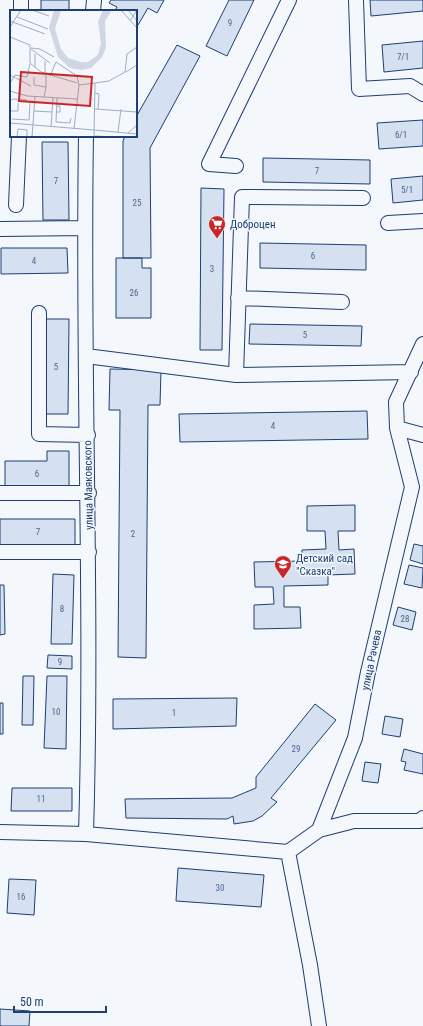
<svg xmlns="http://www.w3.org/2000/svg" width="423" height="1026" viewBox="0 0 423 1026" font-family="'Roboto Condensed',sans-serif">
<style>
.building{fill:#d5e0f0;stroke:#1d3f73}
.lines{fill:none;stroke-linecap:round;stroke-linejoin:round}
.minor-casing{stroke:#1d3f73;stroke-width:16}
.minor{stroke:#f4f7fb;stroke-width:14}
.labels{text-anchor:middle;stroke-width:3;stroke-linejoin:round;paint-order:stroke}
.number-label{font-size:9px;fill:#4b6792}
.poi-label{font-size:11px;fill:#1d3f73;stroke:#f4f7fb;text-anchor:start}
.street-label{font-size:11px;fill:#1d3f73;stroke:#f4f7fb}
.inset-road{fill:none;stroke:#9eadc5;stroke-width:1}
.view{fill:#c62828;fill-opacity:0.15;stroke:#c62828;stroke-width:2}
.inset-edge{fill:none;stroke:#1d3f73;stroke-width:2}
</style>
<rect width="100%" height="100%" fill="#f4f7fb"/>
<path class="building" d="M41 0H69V11H41Z
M111 0H164L157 13 148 8 138 25 136 24V11H115L117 7 109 3Z
M229 0H254L227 56 206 46Z
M370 0H423V11L371 16Z
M423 41V68L384 72 382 45Z
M177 45 200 56 150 148 151 258H123V141L125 136H136V117Z
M423 120V146L379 149 377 123Z
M42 142H68L69 220H43Z
M263 158 370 160V184L263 182Z
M423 176V200L393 203 391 179Z
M201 188 224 189 222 350H200Z
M260 243 366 245V270L260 268Z
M1 248H67L68 273 1 274Z
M116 258H142V268H151V318H116Z
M43 319H69L68 414H43Z
M250 324 362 326 361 346 249 344Z
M110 369 161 370 160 405H148L146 658 118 657 120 410H109Z
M367 411 368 439 180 442 179 414Z
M47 451H69V486H5V461H47Z
M355 505V531H338L339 550 354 549 355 574 328 575V585L284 586V607H300L301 628 254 629V605L274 604 273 587H255L254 562 302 561V550L326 549 325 531H307V506Z
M0 519H75V545H0Z
M414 544 423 546V564L410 560Z
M409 565 423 568 422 588 404 584Z
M53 574 74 575 72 644H51Z
M0 585H4L5 634 0 635Z
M398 607 416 612 412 630 393 625Z
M48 655 72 656V669L47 668Z
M23 676H34L33 725H22Z
M47 676H67L66 749 44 748Z
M237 698 236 726 113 729V699Z
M0 703H3V734H0Z
M315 704 336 720 271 798 277 802 262 816 253 821 234 824 233 816 227 819 126 818 125 799 232 798 256 788V777Z
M385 716 403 719 400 737 382 734Z
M404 749 423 754V774L404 770 406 762 401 761Z
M365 762 381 764 378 783 362 781Z
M12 788H72V811H11Z
M178 868 264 875 261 907 176 901Z
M9 879 36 880 34 915 7 913Z
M0 1009 30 1011 29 1026H0Z"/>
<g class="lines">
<g class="minor-casing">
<path id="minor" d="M356 0 359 89 410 86 423 94
M21 11V0
M93 11 94 0
M86 136C82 369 93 601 86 834
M236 166 209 164 289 0
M16 205 19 136
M388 223 423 221
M0 229 84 228
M238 298 342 302
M39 313V434L88 435
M86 356 236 375 242 197 363 198
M236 375 411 372
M397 428 423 435
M0 493H89
M0 552H89
M319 830 355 738 368 672 412 487 397 428 396 402 423 344
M0 832 86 834 288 852 319 830 354 821H420L423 818
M288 852 310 965 319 1026"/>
</g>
<use href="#minor" class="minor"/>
</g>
<defs>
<g id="supermarket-pin" transform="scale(0.9)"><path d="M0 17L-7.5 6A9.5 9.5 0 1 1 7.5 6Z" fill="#c62828" stroke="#f4f7fb"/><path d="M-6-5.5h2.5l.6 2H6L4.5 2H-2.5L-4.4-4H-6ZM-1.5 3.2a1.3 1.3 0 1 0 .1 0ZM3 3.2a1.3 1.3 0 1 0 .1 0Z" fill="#fff"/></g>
<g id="school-pin" transform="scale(0.9)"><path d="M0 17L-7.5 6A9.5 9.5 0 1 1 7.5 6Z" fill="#c62828" stroke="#f4f7fb"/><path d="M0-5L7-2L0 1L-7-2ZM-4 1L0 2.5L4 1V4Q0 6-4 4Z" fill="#fff"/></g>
</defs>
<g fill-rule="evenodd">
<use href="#supermarket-pin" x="217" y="224"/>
<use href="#school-pin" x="283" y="564"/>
</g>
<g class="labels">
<g class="number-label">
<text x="230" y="26">9</text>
<text x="403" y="60">7/1</text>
<text x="401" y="138">6/1</text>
<text x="317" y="174">7</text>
<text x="56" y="184">7</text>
<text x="407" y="193">5/1</text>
<text x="137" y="206">25</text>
<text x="313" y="259">6</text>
<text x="34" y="264">4</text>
<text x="212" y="272">3</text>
<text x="134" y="296">26</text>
<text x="305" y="338">5</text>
<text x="56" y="370">5</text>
<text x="273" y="429">4</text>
<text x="37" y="477">6</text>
<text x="38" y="535">7</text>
<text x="133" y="537">2</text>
<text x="62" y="612">8</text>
<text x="405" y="622">28</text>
<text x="60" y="665">9</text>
<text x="56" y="715">10</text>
<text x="174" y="716">1</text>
<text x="296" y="752">29</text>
<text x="41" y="802">11</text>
<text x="220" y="891">30</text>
<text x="21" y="900">16</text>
</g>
<g class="poi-label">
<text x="230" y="228">Доброцен</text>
<text x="296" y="562">Детский сад<tspan x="296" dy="13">"Сказка"</tspan></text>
</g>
<g class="street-label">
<text transform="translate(88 485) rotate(-91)" y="4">улица Маяковского</text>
<text transform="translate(371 660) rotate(-78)" y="4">улица Рачева</text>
</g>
</g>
<g transform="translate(10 10)">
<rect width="127" height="127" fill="#f4f7fb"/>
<path d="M44 0H51L45 19 51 39 58 48 71 52H78L88 45 91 33 88 12 93 0H102L95 11 96 38 92 47 81 58 71 60 60 58 48 47 39 18Z" fill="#cfd7e4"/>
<path class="inset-road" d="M22 0 39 6M111 0 127 18M118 0 127 11M7 7 38 19M0 11 35 24M120 11 127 0M0 17 11 0M0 27 20 35V53L31 62 67 73M21 38 30 39 44 47M21 39 40 53M25 57V44M116 62 127 55M35 64V51M0 65 21 76M40 66 46 52 67 66 69 75 64 119M24 67V75L36 77 34 87M0 73 5 65 17 67 20 54M69 75 85 73M36 77V64M0 81 17 86 67 89M85 83 89 84 88 99M47 88 46 112 60 113 61 108M0 91 3 89 17 90M85 99 127 102M0 101H8V93M24 101 42 102M46 102H50V96H47M2 109 19 110 20 93M0 113 84 120M41 117 43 87M84 120 127 124M108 122 111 99M118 123 127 115M85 126 104 127M7 127 8 119 17 120V127M22 127 25 86M84 127 85 73 99 71 115 62 117 44 127 37"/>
<path class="view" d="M11 62 82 67 80 96 9 91Z"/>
<rect width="127" height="127" class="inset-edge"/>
</g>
<path d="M14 1006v6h92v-6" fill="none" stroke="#1d3f73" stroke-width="2"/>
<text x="20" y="1006" font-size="12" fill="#1d3f73" stroke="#f4f7fb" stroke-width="3" paint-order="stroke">50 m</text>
</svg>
